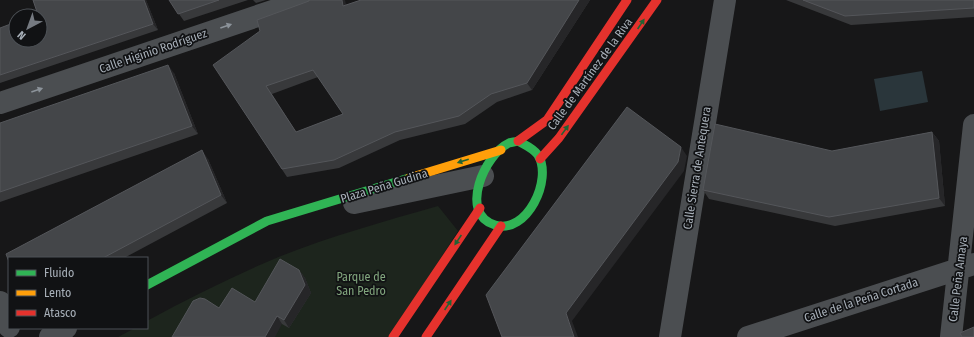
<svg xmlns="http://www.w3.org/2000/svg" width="974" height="337" viewBox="0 0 974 337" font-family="'Fira Sans Condensed',sans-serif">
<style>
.green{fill:#1d251d}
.water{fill:#2a363b}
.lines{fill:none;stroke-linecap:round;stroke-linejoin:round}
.street{stroke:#4b4e51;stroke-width:22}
.fast{stroke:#30b455;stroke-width:9}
.slow{stroke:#ff9f0a;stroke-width:9}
.jam{stroke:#e5322d;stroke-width:9}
.wall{fill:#38393b;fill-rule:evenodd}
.shaded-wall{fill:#262628}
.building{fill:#444649;stroke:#54565a;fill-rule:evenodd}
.oneway{fill:#206334}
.oneway2{fill:#8c939a}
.labels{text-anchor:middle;stroke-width:3.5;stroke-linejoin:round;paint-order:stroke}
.street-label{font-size:12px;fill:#a8b0b9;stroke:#111214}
.park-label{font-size:12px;fill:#82a67e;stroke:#111214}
</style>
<rect width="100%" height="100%" fill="#171718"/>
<path class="green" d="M438 206 458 231 390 337H118L135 328H147V321C191 297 235 275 281 256 332 236 385 221 438 206Z"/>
<path class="water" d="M922 71 928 102 880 111 874 79Z"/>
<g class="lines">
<path class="street" d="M0 103 305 0
M354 203 483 176
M0 302 9 327
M50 337 66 328
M670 337 725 0
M748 337 974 264
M951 337 974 125"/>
<path class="fast" d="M518 141C525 145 533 148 538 155 553 179 527 235 495 225 458 214 485 154 509 143 512 142 515 142 518 141Z
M147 285 267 221 409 178"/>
<path class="slow" d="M409 178 501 150"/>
<path class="jam" d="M518 141 547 120 627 0
M540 159 559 138 657 0
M393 337 480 208
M426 337 501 226"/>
</g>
<path class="wall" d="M33 0H146L158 30 0 83V28L38 15Z
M169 0H248L184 21Z
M253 0H266L256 3Z
M361 0H590L532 90 497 102 465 124 400 140 339 168 287 177 213 65 309 1 346 5ZM318 77 343 114 296 132 272 94Z
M786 0H974V17L851 25Z
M174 73 198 134 0 202V123Z
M932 132 939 141 945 206 835 226 709 199 703 190 832 151Z
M208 159 227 203 124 258H9Z
M299 270 305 278 311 293 289 328 282 324 219 308 255 302Z"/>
<path class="shaded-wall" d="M144 0H146L158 30 153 24Z
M342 0H345L348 13 343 6Z
M579 0H590L532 90 527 83Z
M168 65 174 73 198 134 192 126Z
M932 132 939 141 945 206 939 198Z
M681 147 687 156 684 171 572 321 578 337H574L566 313Z
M202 150 208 159 227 203 221 195Z
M299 270 305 278 311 293 289 328 284 320Z
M277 316 282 324 275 337H265Z"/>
<path class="building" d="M33 0H144L153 24 0 75V28L16 22V40H40V16H35L38 15Z
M169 0H219L178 14Z
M309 0H342L343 6 361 0H579L527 83 491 94 459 116 395 132 334 160 282 169 213 65 260 31 257 20 309 1ZM313 70 343 114 296 132 266 86Z
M803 0H974V8L845 16Z
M168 65 192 126 0 192V123Z
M627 107 681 147 678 162 566 313 574 337H502L486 295Z
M715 124 832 151 932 132 939 198 829 217 703 190Z
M202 150 221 195 103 258H9V262L6 254Z
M280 259 299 270 305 285 284 320 277 316 265 337H172L193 301 200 298 205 299 219 308 232 288 255 302Z
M974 327V337H962L960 333Z"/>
<defs><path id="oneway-solid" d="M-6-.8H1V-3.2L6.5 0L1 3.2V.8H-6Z"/></defs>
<g class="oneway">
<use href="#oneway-solid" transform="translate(641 24) rotate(-56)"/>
<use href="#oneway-solid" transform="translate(565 130) rotate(-54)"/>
<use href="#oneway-solid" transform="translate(463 161) rotate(163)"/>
<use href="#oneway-solid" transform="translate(458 240) rotate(124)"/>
<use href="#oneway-solid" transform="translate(448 305) rotate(-56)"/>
</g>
<g class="oneway2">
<use href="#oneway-solid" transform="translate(226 26) rotate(-19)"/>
<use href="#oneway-solid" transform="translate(37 90) rotate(-19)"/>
</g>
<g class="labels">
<g class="street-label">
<text transform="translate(153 51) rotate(-19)" y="4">Calle Higinio Rodríguez</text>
<text transform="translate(590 74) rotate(-54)" y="4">Calle de Martínez de la Riva</text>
<text transform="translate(697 168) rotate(-81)" y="4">Calle Sierra de Antequera</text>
<text transform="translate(384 186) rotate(-17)" y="4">Plaza Peña Gudina</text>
<text transform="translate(958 279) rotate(-83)" y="4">Calle Peña Amaya</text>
<text transform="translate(861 300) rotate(-18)" y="4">Calle de la Peña Cortada</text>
</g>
<g class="park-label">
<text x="361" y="281">Parque de<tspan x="361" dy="14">San Pedro</tspan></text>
</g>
</g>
<rect x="8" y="257" width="140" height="72" fill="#111214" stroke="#4d5156"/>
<rect x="16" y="270" width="20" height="6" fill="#30b455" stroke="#4d5156"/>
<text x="44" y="277" font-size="12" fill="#a8b0b9">Fluido</text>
<rect x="16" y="290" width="20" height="6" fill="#ff9f0a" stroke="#4d5156"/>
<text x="44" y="297" font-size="12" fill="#a8b0b9">Lento</text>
<rect x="16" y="310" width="20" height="6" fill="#e5322d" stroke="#4d5156"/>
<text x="44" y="317" font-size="12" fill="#a8b0b9">Atasco</text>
<g transform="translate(28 28) rotate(221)"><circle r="19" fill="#111214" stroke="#4d5156"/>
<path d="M0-3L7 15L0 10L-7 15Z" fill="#757a81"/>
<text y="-6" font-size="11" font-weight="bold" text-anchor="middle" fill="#a8b0b9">N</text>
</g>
</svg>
